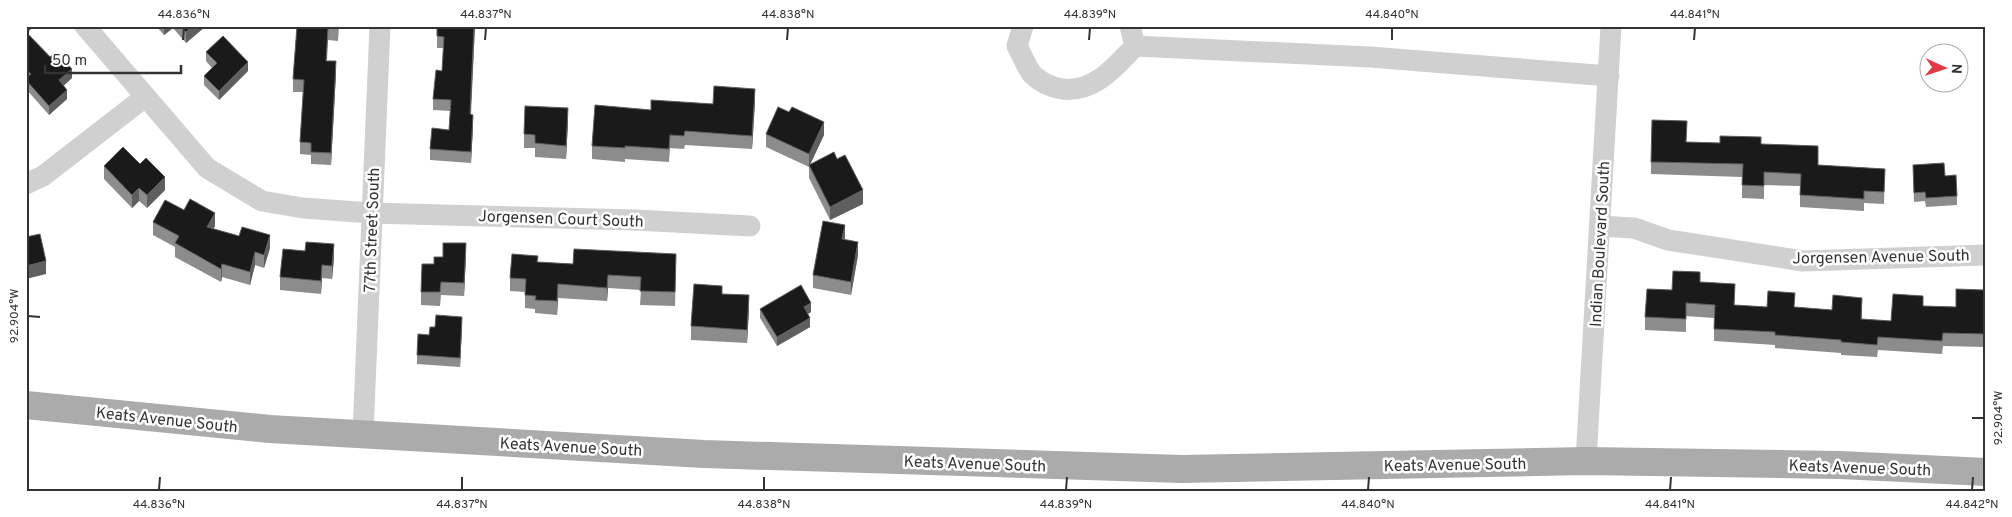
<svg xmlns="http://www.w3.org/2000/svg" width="2012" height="517" viewBox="0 0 2012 517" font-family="Overpass,sans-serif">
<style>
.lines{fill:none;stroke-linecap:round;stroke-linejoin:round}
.minor{stroke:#d0d0d0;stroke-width:21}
.major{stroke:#ababab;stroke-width:28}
.wall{fill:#8c8c8c}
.shaded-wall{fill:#5f5f5f}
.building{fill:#1a1a1a;stroke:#5f5f5f}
.ticks{fill:none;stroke:#333;stroke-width:2}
.labels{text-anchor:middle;stroke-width:5;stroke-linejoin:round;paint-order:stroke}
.street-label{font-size:16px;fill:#333;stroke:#fff}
.neatline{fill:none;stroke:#333;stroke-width:2}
.ticks-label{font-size:12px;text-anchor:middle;fill:#333}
</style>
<rect width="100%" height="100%" fill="#fff"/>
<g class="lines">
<path class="minor" d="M85 26 207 168 262 201 303 208 371 213 635 220 750 226
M1023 26 1017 46C1022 55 1026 66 1032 74 1041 83 1050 87 1062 89 1094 93 1115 67 1135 46L1130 26
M1135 46 1370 57 1609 76
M26 184 43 176 145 97
M1600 226 1634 228 1668 240 1803 261 1986 255
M363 434 380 26
M1586 461 1611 26"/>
<path class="major" d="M26 405 270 429 704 454 1182 469 1586 461 1840 465 1986 472"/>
</g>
<path class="wall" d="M26 26H31V29L27 33 72 78 63 86 67 99 49 115 26 89Z
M156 26H206L186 43 173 28 164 35Z
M297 26H339L338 41 328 40 327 61 336 73 331 165 311 164V155L300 154V142L303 92H293V79Z
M437 26H475L471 115 473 126 471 163 430 160V149L449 130 450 111 433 110V99L442 71 444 48H437Z
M206 52 248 71 219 100 204 85V76L212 68 206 61Z
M1986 82V121H1984Z
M755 102 752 149 685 145 684 149 670 148 669 162 625 159V162L592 159V146L651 110 713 104Z
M568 122 566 159 535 157V148H524V134Z
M766 134 824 135 810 164 863 204 830 220 809 178V166V167L766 147Z
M1687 142 1761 144 1818 165 1885 169 1884 204 1864 203V211L1800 207V186L1764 185V199L1742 198V177L1651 174V162Z
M1913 165 1945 176 1957 196V205L1926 207 1925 201 1914 202Z
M104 166 165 190 147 208 139 201 132 208 104 179Z
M153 222 215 226 213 229 270 248 264 268 255 265 250 285 222 277 221 282 175 257V247L153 235Z
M844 240 858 255 851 295 813 288V275Z
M466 256 464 296 441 295 440 306 421 305V292L434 264Z
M334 258 332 279 322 278 321 294 280 290V277Z
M538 262 573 264 676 267 675 306 640 305 641 290 608 288 607 301 558 298 557 315 535 313V309L525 308V292L510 291V278Z
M1700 282 1735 296 1734 305 1767 307H1795L1832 310H1862V319L1891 321 1923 306 1956 307 1986 305V347L1943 346 1942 354 1878 350 1877 357 1841 355V353L1775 348V345L1714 341V318L1686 316V332L1645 330V317L1672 290Z
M722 294 749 309 747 343 691 340V326Z
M760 309 811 312 808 314 810 327 777 346 760 318Z
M462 326 460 367 417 364V355L429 335 435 327Z"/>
<path class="shaded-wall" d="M26 26H31V29L26 33Z
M164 26H173V28L164 35Z
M192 26H206L186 43V32Z
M474 26H475L470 126V114Z
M336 61V73L331 165V153Z
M248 62V71L219 100V91Z
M72 69V78L59 90V80Z
M755 89V102L752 149V136Z
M67 90V99L49 115V106Z
M568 108V122L566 159V146Z
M473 115V126L471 163V152Z
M824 122V135L809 167V154Z
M165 177V190L147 208V195Z
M139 188V201L132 208V195Z
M863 190V204L830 220V207Z
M215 213V226L207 240V227Z
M845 225V238L842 253V239Z
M270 235V248L264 268V255Z
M858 242V255L851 295V282Z
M466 243V256L464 296V283Z
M334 244V258L332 279V266Z
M255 252V265L250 285V272Z
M46 261V274L26 279V266Z
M222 264V277L221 282V269Z
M322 265V278L321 294V281Z
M608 275V288L607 301V288Z
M558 284V298L557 315V301Z
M749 295V309L747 343V330Z
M811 303V312L804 316V307Z
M462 317V326L460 367V358Z
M810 318V327L777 346V337Z"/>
<path class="building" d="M181 26H192L186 32Z
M297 26H338V28H328L326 61H336L331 153 311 152V143L300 142 304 80 293 79Z
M437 26H474L470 114 473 115 471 152 430 149 432 128 449 130 451 100 433 99 436 70 442 71 444 37 437 36Z
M26 32 50 57 56 52 72 69 59 80 67 90 49 106 26 80V78L31 74 26 69Z
M223 36 248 62 219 91 204 76 217 63 206 52Z
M1986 82V110H1984Z
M714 86 755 89 752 136 685 131 684 136 670 135 669 149 625 146V148L592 146 595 105 651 110V100L713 104Z
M525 106 568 108 566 146 535 143V135L524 134Z
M778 107 789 112 792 107 824 122 809 154 766 134Z
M1652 120 1687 121 1686 142 1720 143V136L1761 137V144L1818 146V165L1885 169 1884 192 1864 191V199L1800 195 1801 174 1764 172V186L1742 185 1743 164 1651 162Z
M123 147 140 164 146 158 165 177 147 195 139 188 132 195 104 166Z
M834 152 837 159 845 155 863 190 830 207 809 165Z
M1944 163 1945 176 1956 175 1957 196 1926 198 1925 192 1914 193 1913 165Z
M190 199 215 213 207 227 239 236 242 227 270 235 264 255 255 252 250 272 222 264 221 269 175 243 179 236 153 222 165 200 184 210Z
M823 221 845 225 842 239 858 242 851 282 813 275Z
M40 234 46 261 26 266V237Z
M306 242 334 244 332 266 322 265 321 281 280 277 283 249 305 251Z
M443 243H466L464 283 441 282 440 292H421L422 264H434V257H443Z
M574 249 676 254 675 292 640 291 641 277 608 275 607 288 558 284 557 301 535 300 536 296 525 295 526 279 510 278 512 254 538 256 537 262 573 264Z
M1673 271 1700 272V282L1735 284 1734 305 1767 307 1768 291 1795 293 1794 307 1832 310 1833 295 1862 298 1861 319 1891 321 1893 294 1923 296V306L1956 307V289L1984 290V305H1986V334L1943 333 1942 341 1878 337 1877 345 1841 342V340L1775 335V332L1714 329 1715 305 1686 303V319L1645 317 1647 289 1672 290Z
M694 284 722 286V294L749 295 747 330 691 326Z
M801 285 811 303 804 307 810 318 777 337 760 309Z
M436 315 462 317 460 358 417 355 418 334 429 335 430 327H435Z"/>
<path class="ticks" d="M183 40 184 28M485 40 486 28M787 40 788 28M1089 40 1090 28M1392 40V28M1694 40 1695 28M28 316 40 317M1972 418H1984M159 490 160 477M462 490V477M764 490V477M1066 490 1067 477M1368 490 1369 477M1670 490 1671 477M1972 490 1973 477"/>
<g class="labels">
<g class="street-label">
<text transform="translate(561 218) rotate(2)" y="6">Jorgensen Court South</text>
<text transform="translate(371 230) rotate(-88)" y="6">77th Street South</text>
<text transform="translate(1599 244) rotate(-87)" y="6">Indian Boulevard South</text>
<text transform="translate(1881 256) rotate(-1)" y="6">Jorgensen Avenue South</text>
<text transform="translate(167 419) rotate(6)" y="6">Keats Avenue South</text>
<text transform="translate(571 446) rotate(3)" y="6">Keats Avenue South</text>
<text transform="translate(975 463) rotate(2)" y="6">Keats Avenue South</text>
<text transform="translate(1455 464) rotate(-1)" y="6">Keats Avenue South</text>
<text transform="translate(1860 467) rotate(2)" y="6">Keats Avenue South</text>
</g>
</g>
<rect width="2012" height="517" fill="none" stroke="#ffffff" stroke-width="55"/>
<g transform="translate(1944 68) rotate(93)"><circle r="24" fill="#ffffff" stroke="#adadad"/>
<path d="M0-4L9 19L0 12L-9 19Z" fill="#e63946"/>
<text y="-8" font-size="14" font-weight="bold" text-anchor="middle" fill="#333333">N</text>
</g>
<path d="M45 65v8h136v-8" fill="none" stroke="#333333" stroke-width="2.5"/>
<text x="52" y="65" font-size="15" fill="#333333" stroke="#ffffff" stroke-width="4" paint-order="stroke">50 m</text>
<rect x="28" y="28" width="1956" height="462" class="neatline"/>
<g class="ticks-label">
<text x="184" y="18">44.836°N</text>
<text x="486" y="18">44.837°N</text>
<text x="788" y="18">44.838°N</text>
<text x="1090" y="18">44.839°N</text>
<text x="1392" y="18">44.840°N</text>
<text x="1695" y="18">44.841°N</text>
<text transform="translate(14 316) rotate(-90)" y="4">92.904°W</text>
<text transform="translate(1998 418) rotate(-90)" y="4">92.904°W</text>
<text x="159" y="508">44.836°N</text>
<text x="462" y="508">44.837°N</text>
<text x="764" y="508">44.838°N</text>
<text x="1066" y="508">44.839°N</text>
<text x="1368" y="508">44.840°N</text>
<text x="1670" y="508">44.841°N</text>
<text x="1972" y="508">44.842°N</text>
</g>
</svg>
